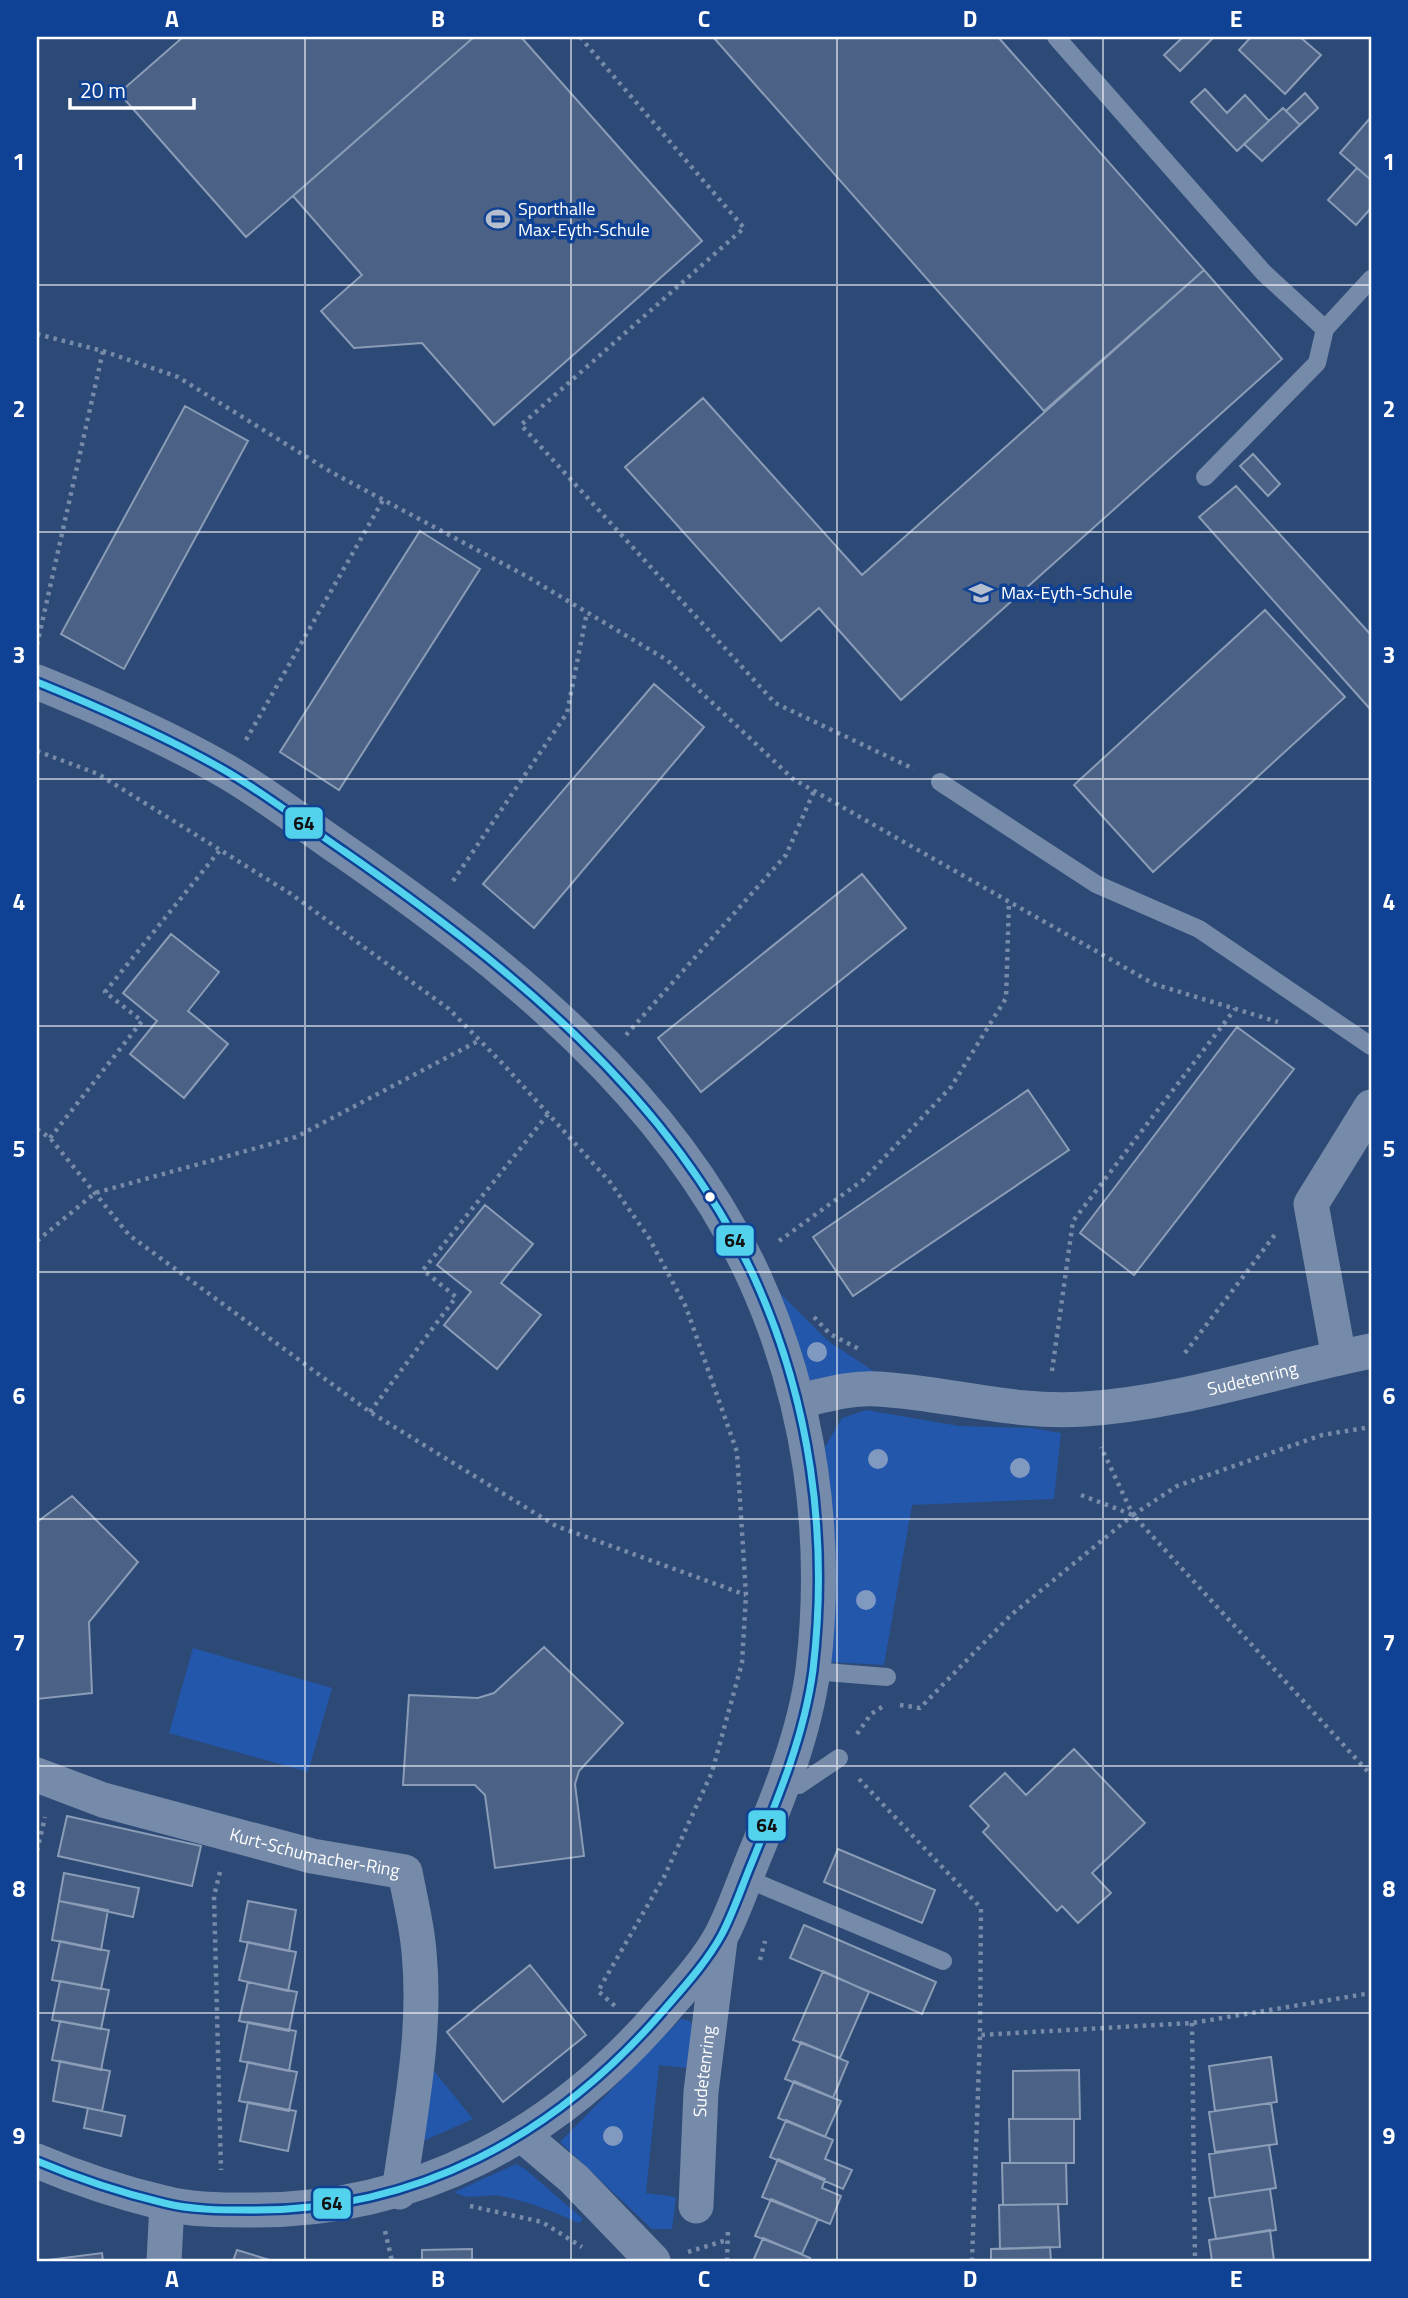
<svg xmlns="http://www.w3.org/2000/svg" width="1408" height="2298" viewBox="0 0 1408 2298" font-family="'Titillium Web',sans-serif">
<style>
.green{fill:#2357ab}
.building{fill:#4b6185;stroke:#8a9cb6;stroke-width:2}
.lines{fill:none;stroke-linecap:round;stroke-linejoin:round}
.path{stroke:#768aa9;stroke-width:4.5;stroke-dasharray:3.5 5;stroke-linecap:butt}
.lane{stroke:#768aa9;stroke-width:18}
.street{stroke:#768aa9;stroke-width:35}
.bus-1-casing{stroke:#0f4194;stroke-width:12}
.bus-1{stroke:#53d2ee;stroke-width:7}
.tree{fill:#8099c1}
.grid{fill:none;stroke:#fff;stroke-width:2;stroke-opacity:0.55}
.bus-dot{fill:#fff;stroke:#0f4194;stroke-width:2.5}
.labels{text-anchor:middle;stroke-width:7;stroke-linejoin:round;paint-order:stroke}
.poi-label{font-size:18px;fill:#fff;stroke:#0f4194;text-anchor:start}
.street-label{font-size:18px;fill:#fff;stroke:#0f4194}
.line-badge{stroke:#0f4194;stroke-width:2.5}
.pale-badge-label{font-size:19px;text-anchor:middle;font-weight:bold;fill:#111}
.neatline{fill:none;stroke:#fff;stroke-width:2.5}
.grid-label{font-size:23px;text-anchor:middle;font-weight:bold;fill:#fff}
</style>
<rect width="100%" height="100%" fill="#2d4976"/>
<path class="green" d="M771 1284 828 1341 881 1376 810 1381Z
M866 1410 959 1426 1031 1428 1061 1433 1054 1499 912 1505 884 1665 829 1662 823 1450 842 1418Z
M193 1648 332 1688 308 1772 169 1733Z
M681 2019 690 2021 693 2027 688 2068 659 2065 646 2193 676 2197 672 2229H652L560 2142Z
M430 2066 473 2119 423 2141Z
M516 2164 525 2169 583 2219 579 2223C554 2212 529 2202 501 2196 483 2193 471 2202 454 2192Z"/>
<path class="building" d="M183 37H474L246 237 119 93Z
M474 37H521L702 241 494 425 422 343 354 348 321 311 362 275 293 196Z
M713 37H998L1204 270 1044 411Z
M1183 37H1214L1180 71 1164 55Z
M1251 37H1300L1321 55 1285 94 1239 50Z
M1205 89 1227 113 1245 95 1269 121 1237 151 1191 102Z
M1305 93 1318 108 1300 125 1286 111Z
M1283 108 1300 125 1262 161 1244 144Z
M1371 117V180L1340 153Z
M1357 168 1371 180V208L1356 225 1328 200Z
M1204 270 1282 359 901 700 819 608 781 641 625 467 703 398 862 575Z
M185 406 248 441 124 669 61 634Z
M1253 454 1280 484 1268 496 1240 466Z
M1236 486 1371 635V710L1199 517Z
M420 531 480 569 339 790 280 752Z
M1265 610 1345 697 1153 872 1074 785Z
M654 684 704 727 534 928 483 884Z
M862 874 906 928 701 1092 658 1038Z
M171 934 219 972 188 1011 228 1044 184 1098 130 1054 157 1021 123 993Z
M1237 1027 1294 1069 1134 1275 1080 1233Z
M1028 1090 1069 1150 853 1296 813 1237Z
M485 1205 533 1244 501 1283 541 1315 497 1369 444 1325 471 1292 437 1265Z
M72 1496 138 1562 89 1622 92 1693 37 1699V1522Z
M544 1647 623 1723 579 1771 575 1784 584 1856 495 1868 485 1795 475 1785H403L409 1695 478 1698 494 1693Z
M1074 1749 1145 1823 1092 1873 1111 1893 1078 1923 1062 1906 1057 1911 983 1832 989 1826 970 1806 1005 1773 1026 1795Z
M67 1816 201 1846 192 1886 58 1856Z
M838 1849 935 1890 922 1923 824 1882Z
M64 1873 139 1888 133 1917 59 1901Z
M59 1901 108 1910 101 1950 52 1940Z
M248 1901 296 1910 289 1951 240 1941Z
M804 1925 936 1982 922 2014 790 1958Z
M60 1941 109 1951 101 1989 52 1980Z
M248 1942 296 1952 288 1991 239 1980Z
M530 1965 586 2035 503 2102 447 2032Z
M823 1971 869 1992 840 2058 793 2040Z
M60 1981 109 1990 101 2029 52 2020Z
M248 1982 297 1992 289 2031 239 2021Z
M60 2021 109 2030 101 2070 52 2060Z
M248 2022 296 2031 289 2071 240 2061Z
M801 2042 848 2062 833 2098 785 2079Z
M1271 2057 1277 2102 1215 2111 1209 2066Z
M60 2061 110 2071 102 2111 53 2101Z
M248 2062 297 2072 289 2111 239 2101Z
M1079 2070 1080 2119H1013V2071Z
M794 2081 841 2101 825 2137 778 2118Z
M248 2102 296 2111 288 2151 240 2141Z
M1271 2103 1277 2144 1215 2152 1209 2112Z
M88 2108 125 2116 121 2136 84 2128Z
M1009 2119H1074V2163H1010Z
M786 2120 833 2140 825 2159 852 2170 843 2189 770 2157Z
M1269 2145 1276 2188 1215 2197 1209 2154Z
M778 2159 825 2179 822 2188 841 2196 830 2224 762 2197Z
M1002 2163H1066L1067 2204 1003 2205Z
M1270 2189 1276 2230 1216 2239 1209 2198Z
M771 2199 818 2219 802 2254 755 2236Z
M1058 2204 1060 2247 1000 2249 999 2205Z
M1270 2230 1274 2261H1212L1209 2240Z
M763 2238 810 2258 808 2261H753Z
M1050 2247 1051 2261H991V2249Z
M472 2249V2261H422V2250Z
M237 2250 273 2261H233Z
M102 2253 103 2261H40Z"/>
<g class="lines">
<path class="path" d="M580 37 744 228 521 425 775 703 914 769
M37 334 103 351 178 377 331 472 526 576 667 660 793 779 1154 984 1278 1022
M37 645 103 351
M246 740 383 500
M37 751 98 774 291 894 449 1009 503 1064 610 1182 649 1238 686 1307 737 1452 746 1595 742 1663 712 1772 664 1877 598 1991 616 2007
M453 881 567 713 587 612
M626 1035 786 855 814 791
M37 1129 50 1138 129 1235 370 1412 556 1526 746 1595
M50 1138 142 1021 105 992 220 850
M37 1241 95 1193 296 1137 480 1040
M779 1241 863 1180 951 1087 1006 998 1009 901
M814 1317 830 1334 861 1350
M1185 1353 1277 1232
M1052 1371 1073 1221 1235 1009
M370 1412 456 1297 423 1270 548 1114
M1081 1495 1133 1515 1371 1775
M1133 1515 1177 1486 1322 1435 1371 1427
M900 1705 920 1708 1011 1615 1133 1515 1101 1447
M857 1734 871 1714 882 1707
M859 1779 981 1908 980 2035 1192 2023 1371 1993
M37 1851 45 1817
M220 1872 214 1896 221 2170
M760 1960 765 1941
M1192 2023 1195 2261
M470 2206 542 2222 582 2247
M385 2231 392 2261
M688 2252 727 2240
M727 2261 728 2229
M972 2261 980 2035"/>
<path class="lane" d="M1056 37 1264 273 1325 329 1371 279
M1205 477 1317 363 1325 329
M940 782 1096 884 1199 929 1371 1046
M813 1671 887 1677
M784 1785H799L839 1758
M745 1878 943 1961"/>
<g class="street">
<path d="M37 682C101 708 165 736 224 770 266 794 305 825 345 852 506 964 671 1095 754 1277 810 1400 829 1535 813 1670 804 1738 776 1803 750 1867 741 1889 733 1913 722 1934 707 1962 683 1988 663 2011 555 2136 416 2212 249 2210 221 2210 191 2210 164 2203 122 2193 77 2178 37 2161"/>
<path d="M1339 1358 1311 1204 1371 1107"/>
<path id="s1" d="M800 1401C825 1395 851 1387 878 1389 947 1393 1015 1414 1084 1409 1181 1403 1276 1370 1371 1351"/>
<path id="s2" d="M37 1775 103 1800 312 1856 405 1872C410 1899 417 1925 419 1952 427 2032 410 2113 399 2192"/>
<path d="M522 2135 574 2179 653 2261"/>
<path id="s3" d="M696 2206 701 2092 720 1940"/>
<path d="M164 2261 167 2204"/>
</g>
<g class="bus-1-casing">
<path id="bus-1" d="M37 682C101 708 165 736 224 770 266 794 305 825 345 852 506 964 671 1095 754 1277 810 1400 829 1535 813 1670 804 1738 776 1803 750 1867 741 1889 733 1913 722 1934 707 1962 683 1988 663 2011 555 2136 416 2212 249 2210 221 2210 191 2210 164 2203 122 2193 77 2178 37 2161"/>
</g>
<use href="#bus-1" class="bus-1"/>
</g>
<g class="tree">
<circle cx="817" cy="1352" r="10"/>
<circle cx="878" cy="1459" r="10"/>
<circle cx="1020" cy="1468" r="10"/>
<circle cx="866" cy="1600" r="10"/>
<circle cx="613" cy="2136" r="10"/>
</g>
<path class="grid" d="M305 37V2261M571 37V2261M837 37V2261M1103 37V2261M37 285H1371M37 532H1371M37 779H1371M37 1026H1371M37 1272H1371M37 1519H1371M37 1766H1371M37 2013H1371"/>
<defs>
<g id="stadium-bare" transform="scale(1.89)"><path d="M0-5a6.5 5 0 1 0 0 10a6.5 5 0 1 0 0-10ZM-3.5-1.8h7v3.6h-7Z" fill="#b6bfcf" stroke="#0f4194" stroke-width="2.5" paint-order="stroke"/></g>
<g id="school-bare" transform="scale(1.89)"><path d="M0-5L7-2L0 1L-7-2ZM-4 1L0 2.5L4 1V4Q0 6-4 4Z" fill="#b6bfcf" stroke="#0f4194" stroke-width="2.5" paint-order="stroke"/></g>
</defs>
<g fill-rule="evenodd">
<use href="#stadium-bare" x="498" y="219"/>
<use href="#school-bare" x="981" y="593"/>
</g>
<circle class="bus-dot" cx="710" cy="1197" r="6"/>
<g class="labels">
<g class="poi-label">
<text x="518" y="215">Sporthalle<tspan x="518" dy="21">Max-Eyth-Schule</tspan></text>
<text x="1001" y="599">Max-Eyth-Schule</text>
</g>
<g class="street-label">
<text dy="6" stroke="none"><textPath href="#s1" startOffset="458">Sudetenring</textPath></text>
<text dy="6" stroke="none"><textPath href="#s2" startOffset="289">Kurt-Schumacher-Ring</textPath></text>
<text dy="6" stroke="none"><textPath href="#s3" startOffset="135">Sudetenring</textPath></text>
</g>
</g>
<g class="line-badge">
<rect x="284" y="806" width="40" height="34" rx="7" fill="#53d2ee"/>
<rect x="715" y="1224" width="40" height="33" rx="7" fill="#53d2ee"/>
<rect x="747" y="1809" width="40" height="33" rx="7" fill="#53d2ee"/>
<rect x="312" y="2187" width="40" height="33" rx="7" fill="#53d2ee"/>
</g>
<g class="pale-badge-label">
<text x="304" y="830">64</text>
<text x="735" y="1247">64</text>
<text x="767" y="1832">64</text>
<text x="332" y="2210">64</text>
</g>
<rect width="1408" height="2298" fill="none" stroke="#0f4194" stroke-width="77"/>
<path d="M70 98v10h124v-10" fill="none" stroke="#ffffff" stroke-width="3.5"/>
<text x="80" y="98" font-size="21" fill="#ffffff" stroke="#0f4194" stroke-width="5" paint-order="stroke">20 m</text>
<rect x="38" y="38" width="1332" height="2222" class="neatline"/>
<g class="grid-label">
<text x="172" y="27">A</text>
<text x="438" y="27">B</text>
<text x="704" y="27">C</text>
<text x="970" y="27">D</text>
<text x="1236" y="27">E</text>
<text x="19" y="170">1</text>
<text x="1389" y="170">1</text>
<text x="19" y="417">2</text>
<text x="1389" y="417">2</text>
<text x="19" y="663">3</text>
<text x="1389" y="663">3</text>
<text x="19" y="910">4</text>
<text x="1389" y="910">4</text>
<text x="19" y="1157">5</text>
<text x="1389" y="1157">5</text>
<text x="19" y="1404">6</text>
<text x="1389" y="1404">6</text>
<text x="19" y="1651">7</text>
<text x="1389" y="1651">7</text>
<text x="19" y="1897">8</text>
<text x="1389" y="1897">8</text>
<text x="19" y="2144">9</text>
<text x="1389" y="2144">9</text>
<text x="172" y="2287">A</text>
<text x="438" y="2287">B</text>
<text x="704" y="2287">C</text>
<text x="970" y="2287">D</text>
<text x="1236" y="2287">E</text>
</g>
</svg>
